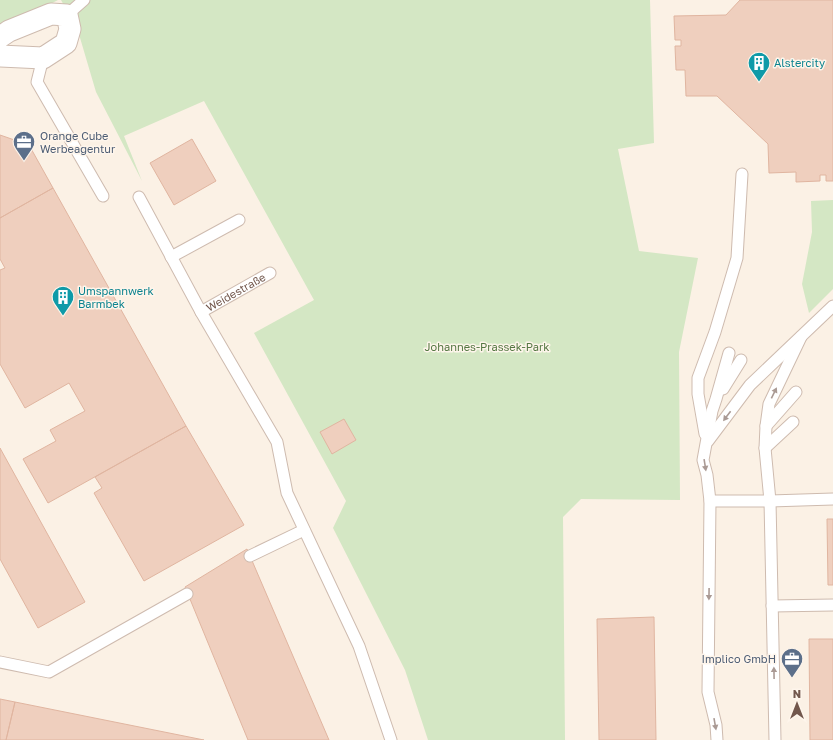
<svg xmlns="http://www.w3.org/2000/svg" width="833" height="740" viewBox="0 0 833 740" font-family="'Golos Text',sans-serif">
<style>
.green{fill:#d4e7c4}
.building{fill:#efcfbe;stroke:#e0b5a0}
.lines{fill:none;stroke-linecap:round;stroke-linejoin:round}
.service-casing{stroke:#cebbaf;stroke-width:13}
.minor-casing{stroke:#cebbaf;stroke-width:23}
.service{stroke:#fff;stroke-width:11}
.minor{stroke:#fff;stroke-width:21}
.oneway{fill:#aa9a94}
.labels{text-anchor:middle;stroke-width:3;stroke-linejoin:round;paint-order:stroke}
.culture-label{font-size:11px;fill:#0d838f;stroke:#fef5eb;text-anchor:start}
.service-label{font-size:11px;fill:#4e5e75;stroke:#fef5eb;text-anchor:start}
.street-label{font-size:11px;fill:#72574c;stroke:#fef5eb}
.park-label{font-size:11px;fill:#567844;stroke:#fef5eb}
</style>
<rect width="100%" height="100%" fill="#fbf1e5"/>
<path class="green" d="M0 0H58L0 30Z
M61 0H650L654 143 618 149 639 251 698 258 679 352 680 500 581 499 563 517 565 740H428L405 670 333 528 346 501 254 333 314 300 204 101 124 136 142 181 96 92 78 31Z
M833 200V289L809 313 802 284 812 232 811 201Z"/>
<path class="building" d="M740 0H833V181H826V175H820V181L796 182V172L769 173 768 144 717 96H686L685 70H676L675 46H681V40H675L674 16 726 15Z
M0 135 29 145 53 188 0 218Z
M192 139 216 181 174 205 150 163Z
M53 188 186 426 48 503 23 459 56 441 50 430 85 411 69 383 25 408 0 364V270L5 268 0 259V218Z
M344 419 356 440 332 454 320 432Z
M186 426 244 525 144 581 94 493 102 488 95 477Z
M0 448 85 602 38 628 0 559Z
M827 519H833V585H828Z
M247 549 329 740H248L185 587Z
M654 617 656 740H599L597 619Z
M809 639H833V740H810Z
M0 699 15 702 6 740H0Z
M15 702 204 740H6Z"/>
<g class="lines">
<g class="service-casing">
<g id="service">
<path d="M67 15 84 0"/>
<path d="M43 58 37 82 103 196"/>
<path d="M139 197 201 312 277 442 287 493 359 646 391 740"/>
<path d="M171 257 239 220"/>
<path id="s1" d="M201 312 270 273"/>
<path d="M723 389 741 360"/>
<path d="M766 426 796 392"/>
<path d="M705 434 698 394V378L715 332 737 258 742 174"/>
<path d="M708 441 750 385 833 306"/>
<path d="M765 448 793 422"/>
<path d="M710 501H770L833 499"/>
<path d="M250 556 304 530"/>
<path d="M772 606 833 605"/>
<path d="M0 662 49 672 187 594"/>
<path d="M717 740 716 725 708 692 710 501 707 475 703 460 712 411 716 399 729 353"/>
<path d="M775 740 770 501 765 448 766 426 769 404 801 337"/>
</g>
</g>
<g class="minor-casing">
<path id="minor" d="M0 37 9 31 51 14 67 15 70 29 66 43 43 58 0 56"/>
</g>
<use href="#service" class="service"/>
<use href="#minor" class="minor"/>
</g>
<defs><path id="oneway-solid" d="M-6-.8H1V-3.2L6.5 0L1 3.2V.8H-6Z"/></defs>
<g class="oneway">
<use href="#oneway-solid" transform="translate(774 393) rotate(-64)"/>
<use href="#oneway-solid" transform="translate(727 416) rotate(127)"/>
<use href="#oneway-solid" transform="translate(705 465) rotate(81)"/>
<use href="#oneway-solid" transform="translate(709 594) rotate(91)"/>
<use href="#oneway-solid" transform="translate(774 673) rotate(-91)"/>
<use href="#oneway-solid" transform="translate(715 724) rotate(80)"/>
</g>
<defs>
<g id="building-pin" transform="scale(1.15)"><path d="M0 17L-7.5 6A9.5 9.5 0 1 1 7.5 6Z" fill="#0f9aa8" stroke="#fef5eb"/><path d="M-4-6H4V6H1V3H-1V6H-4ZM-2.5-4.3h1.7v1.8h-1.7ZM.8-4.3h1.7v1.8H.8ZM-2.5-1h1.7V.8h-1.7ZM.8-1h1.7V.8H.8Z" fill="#fff"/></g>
<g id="office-pin" transform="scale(1.15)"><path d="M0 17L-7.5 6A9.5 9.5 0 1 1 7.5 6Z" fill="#5c6f8a" stroke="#fef5eb"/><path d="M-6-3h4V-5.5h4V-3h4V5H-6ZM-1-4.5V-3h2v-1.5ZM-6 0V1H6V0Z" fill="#fff"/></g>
</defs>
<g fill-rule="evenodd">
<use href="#building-pin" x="759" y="63"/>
<use href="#office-pin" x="24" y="142"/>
<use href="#building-pin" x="63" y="297"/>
<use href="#office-pin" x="792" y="659"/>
</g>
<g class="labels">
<g class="culture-label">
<text x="774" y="67">Alstercity</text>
<text x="78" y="295">Umspannwerk<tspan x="78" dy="13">Barmbek</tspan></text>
</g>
<g class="service-label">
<text x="40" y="140">Orange Cube<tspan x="40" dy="13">Werbeagentur</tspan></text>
<text x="776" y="663" text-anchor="end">Implico GmbH</text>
</g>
<g class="street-label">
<text dy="4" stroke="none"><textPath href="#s1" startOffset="40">Weidestraße</textPath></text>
</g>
<g class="park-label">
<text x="487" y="351">Johannes-Prassek-Park</text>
</g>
</g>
<g transform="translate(797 704)" stroke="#fef5eb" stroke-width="3" paint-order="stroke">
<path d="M0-3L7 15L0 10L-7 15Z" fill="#72574c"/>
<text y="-6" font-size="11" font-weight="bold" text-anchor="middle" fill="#72574c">N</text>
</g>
</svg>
